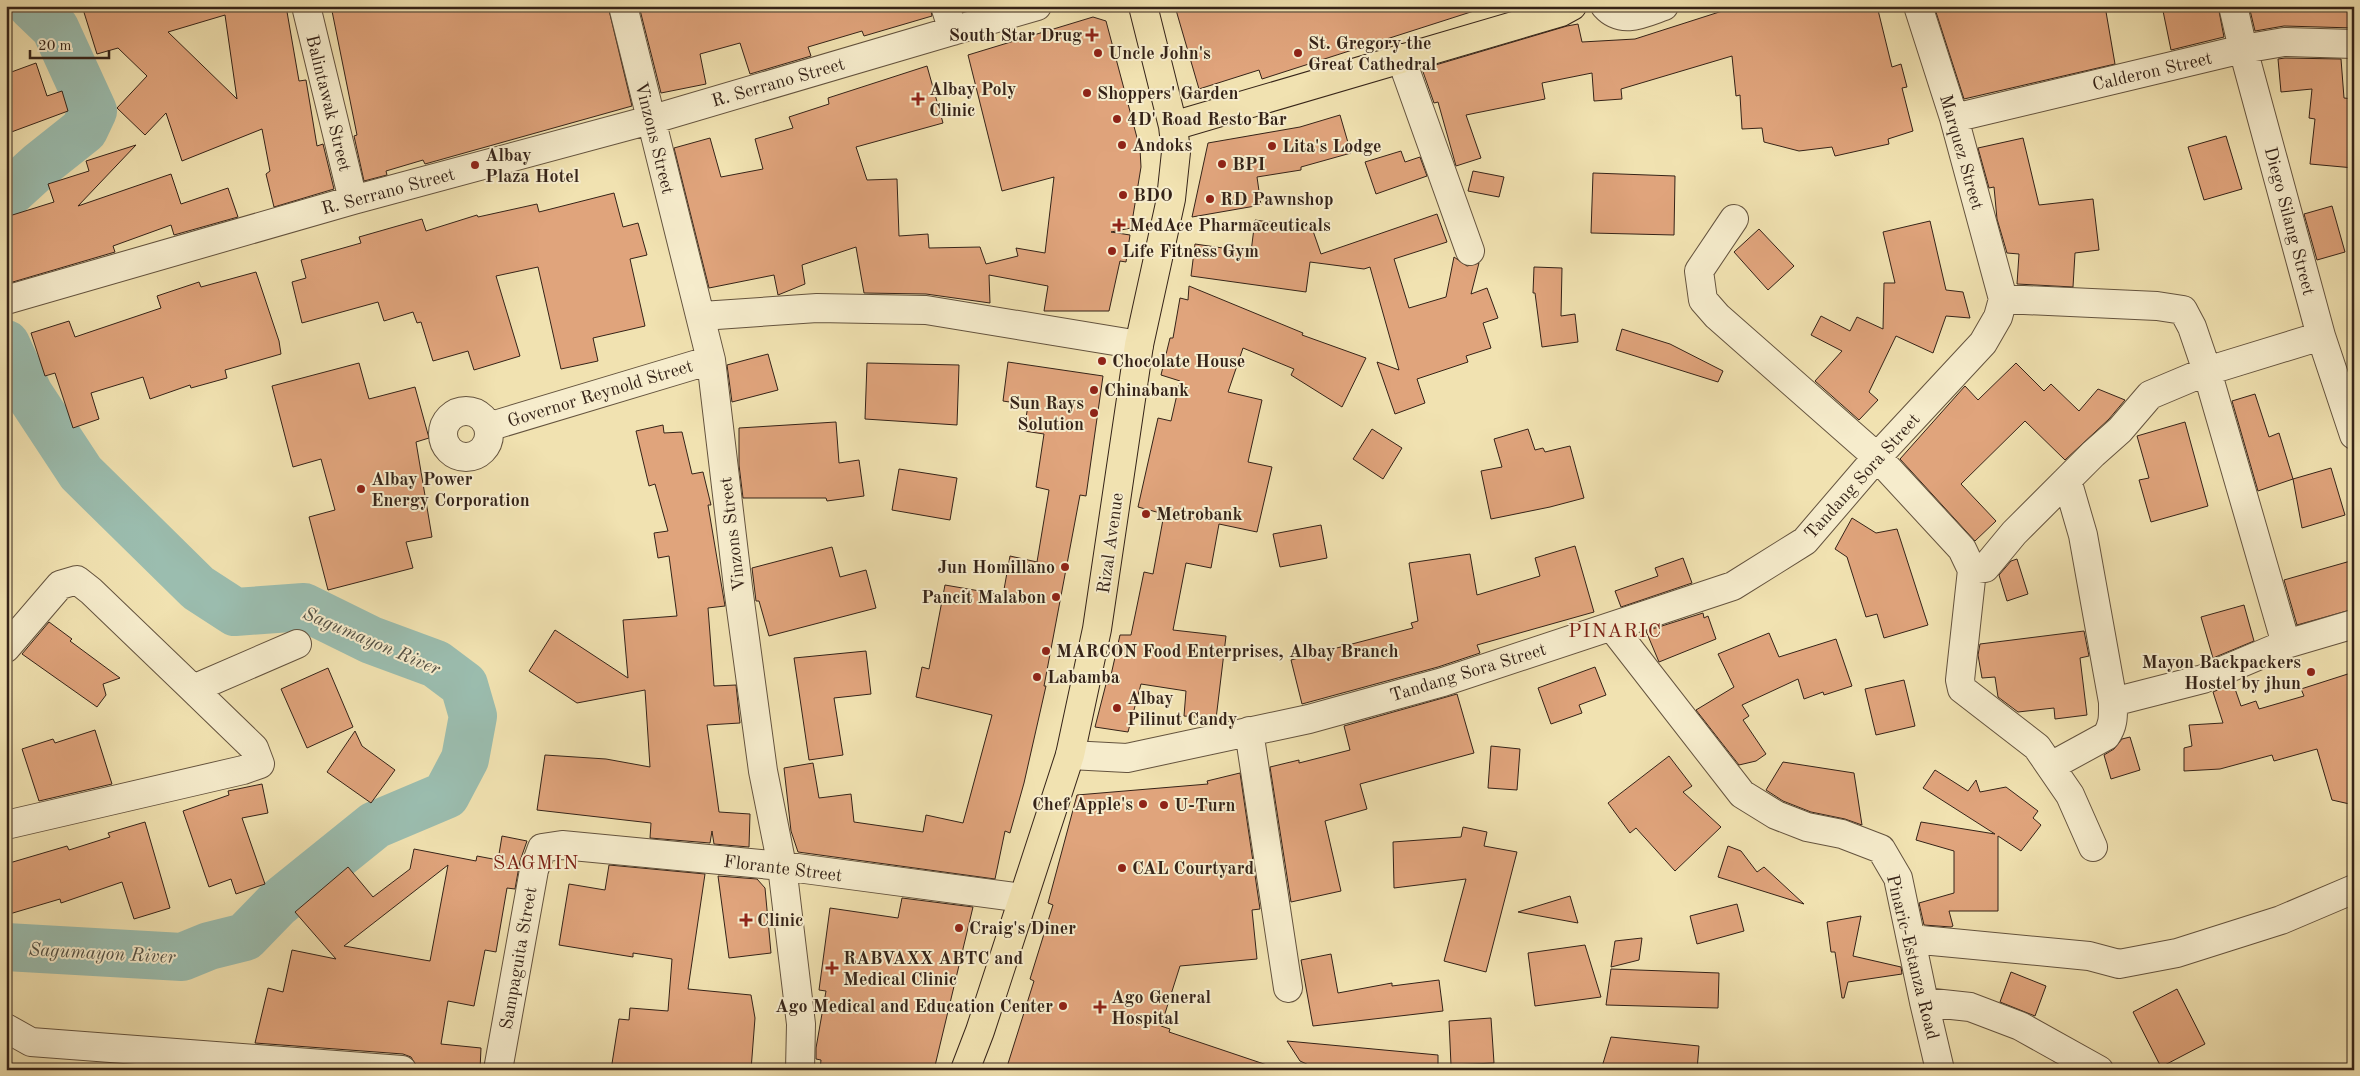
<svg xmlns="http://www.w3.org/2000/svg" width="2360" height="1076" viewBox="0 0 2360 1076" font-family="'Old Standard TT',serif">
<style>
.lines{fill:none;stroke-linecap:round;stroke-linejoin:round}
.river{stroke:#9bbdaf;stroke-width:48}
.building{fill:#e0a47c;stroke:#352318;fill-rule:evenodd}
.minor-casing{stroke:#64533e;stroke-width:30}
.major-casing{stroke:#352318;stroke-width:30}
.minor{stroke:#f6eccc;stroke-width:28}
.major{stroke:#f1e2b1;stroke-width:28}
.poi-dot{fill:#8f2418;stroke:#f6eccc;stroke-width:2}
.labels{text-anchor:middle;stroke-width:4;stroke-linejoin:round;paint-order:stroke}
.poi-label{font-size:18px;font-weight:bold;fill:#352318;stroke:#f6eccc;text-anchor:start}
.street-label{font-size:18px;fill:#352318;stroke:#f6eccc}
.water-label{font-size:19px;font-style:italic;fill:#545145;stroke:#f6eccc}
.quarter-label{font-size:20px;letter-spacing:1px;fill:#7a1f14;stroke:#f6eccc}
</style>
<rect width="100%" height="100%" fill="#f1e2b1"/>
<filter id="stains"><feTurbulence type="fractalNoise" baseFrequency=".004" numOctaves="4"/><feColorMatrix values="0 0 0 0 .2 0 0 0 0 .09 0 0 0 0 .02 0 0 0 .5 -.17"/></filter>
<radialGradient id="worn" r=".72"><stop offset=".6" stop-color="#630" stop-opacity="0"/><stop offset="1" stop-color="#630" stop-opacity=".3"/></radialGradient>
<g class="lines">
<path class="river" d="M6 196 40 165 84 130 93 111 55 28 32 6
M6 344 29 394 81 473 198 588 235 612 304 607 371 640 436 664 464 685 473 716 465 759 446 795 375 825 277 904 245 937 209 946 182 957 6 947"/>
</g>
<path class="building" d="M82 6H286L299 81 306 80 317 146 323 144 334 189 274 207 266 174 270 171 262 129 182 161 166 113 145 135 117 108 147 76 118 48 97 54ZM225 15 237 99 168 32Z
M331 6H608L632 106 425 164 423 160 386 171 387 175 364 181 354 136 357 135Z
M639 6H930L932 16 864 36 862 31 808 47 811 56 750 74 740 43 700 54 706 84 661 93Z
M1187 6H1476L1477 10 1262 79 1259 70 1199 89 1176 10Z
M1738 6H1877L1892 67 1901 64 1907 87 1902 88 1913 131 1888 139 1889 144 1835 156 1832 147 1799 151 1764 142 1762 128 1742 129 1740 95 1736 96 1732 56 1621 89 1622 99 1594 101 1592 73 1542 83 1545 99 1466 115 1481 158 1456 166 1438 102 1434 103 1422 69 1567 26 1578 24 1582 42 1635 39Z
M1934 6H2105L2115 64 1964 99Z
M2162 6H2218L2224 37 2171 50Z
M2249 6H2354V28L2284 26 2255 31Z
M1093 17 1106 21 1140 149 1141 167 1131 228 1111 232 1130 235 1126 262 1120 261 1109 311H1044L1048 286 989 275 990 303 926 294 864 293 856 247 802 265 805 284 778 295 774 275 709 288 674 148 710 138 721 177 763 169 755 139 793 128 789 117 829 104 828 98 927 66 943 123 856 147 867 180 897 179 899 236 928 234 929 248 980 247 986 264 1018 256 1016 248 1045 253 1054 177 1002 191 968 55Z
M2285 58 2341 59 2344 98 2354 99V168L2310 164 2315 119 2309 118 2312 89 2281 92 2278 59Z
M36 63 47 96 62 91 68 111 6 134V74Z
M1340 115 1351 153 1301 167V170L1257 177 1261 205 1192 217 1208 143 1300 127Z
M2226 136 2242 189 2204 200 2188 147Z
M2023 138 2039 205 2093 199 2099 250 2075 253 2073 287 2017 284 2019 254 2007 253 1997 219 1994 187 1989 188 1978 148Z
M136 145 78 206 171 174 181 204 228 188 238 217 174 235 171 225 113 246 115 252 6 284V217L54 202 48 184 89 171 86 161Z
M1401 151 1405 162 1420 157 1427 176 1376 194 1365 162Z
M1473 171 1504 177 1499 197 1468 191Z
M1593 173 1675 176 1674 235 1591 233Z
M614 193 623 227 638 223 647 255 630 259 645 326 593 338 598 361 561 369 538 267 496 276 520 356 474 370 468 351 433 361 421 322 417 323 413 312 384 321 378 302 302 323 292 282 306 278 301 260 361 243 359 237 422 219 426 231 477 215 478 217 537 204 539 212Z
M2332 206 2345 252 2317 260 2304 214Z
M1437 214 1447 242 1394 259 1409 308 1446 297 1454 257 1467 266 1479 263 1471 294 1487 288 1498 318 1483 323 1491 348 1466 356 1468 362 1417 379 1425 403 1395 414 1377 362 1399 370 1370 267 1364 269 1310 262 1306 292 1191 276 1195 244 1251 252 1255 220 1312 228 1321 254Z
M1930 221 1946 290 1963 292 1970 318 1946 316 1933 353 1896 336 1869 392 1878 400 1859 420 1815 381 1842 351 1811 335 1821 316 1850 331 1857 317 1883 329 1884 283H1895L1883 232Z
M1759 229 1794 266 1768 290 1734 252Z
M1534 267 1562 268 1561 316 1575 314 1578 342 1542 347 1535 293H1533Z
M256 272 279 341 281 354 225 370 227 378 191 388 190 385 150 399 143 377 91 393 99 419 73 428 55 373 45 376 31 333 69 321 75 337 161 308 157 296 199 282 201 287Z
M1189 286 1303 333 1302 335 1366 358 1342 407 1291 375 1294 369 1243 348 1228 392 1262 400 1248 462 1272 467 1257 532 1219 524 1211 568 1186 563 1173 630 1226 636 1216 719 1184 716 1186 691 1141 684 1128 732 1095 727 1106 684H1109L1120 635H1131L1144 572 1153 574 1164 514 1138 507 1158 418 1171 421 1180 381 1161 375 1170 338H1173L1180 298 1188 300Z
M1622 329 1670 344 1723 371 1718 382 1616 350Z
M768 354 778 390 732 402 727 365Z
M1008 362 1103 376 1086 496 1080 495 1044 686H1046L1024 783 1010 833 1005 831 995 879 798 852 791 831 784 768 813 763 819 798 851 794 854 822 923 832 926 815 963 823 992 715 916 697 922 667 929 669 945 585 1003 595 1010 556 1037 562 1049 490 1036 487 1044 434 1024 431 1028 405 1003 401Z
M359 363 369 399 415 387 429 438 416 442 432 537 406 542 413 568 328 590 309 517 335 510 321 459 293 467 272 386Z
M867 363 959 365 957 425 865 419Z
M2016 363 2044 391 2051 384 2079 411 2098 389 2125 400 2109 419 2065 460 2025 421 1961 484 1996 521 1975 541 1900 459 1965 386 1978 400Z
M2255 394 2269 437 2279 433 2293 479 2258 491 2232 401Z
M836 422 839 463 859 460 864 496 827 501 826 498H743L739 465V428Z
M2185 422 2208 506 2151 522 2139 480 2149 478 2137 436Z
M663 425 664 433 682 432 692 474 703 472 711 505H708L725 606 708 608 714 686 736 685 740 723 707 725 719 812 750 814 749 847 714 844 712 831 710 843 650 838 651 823 537 810 545 755 606 759 650 767 645 690 577 703 529 671 555 630 628 678 623 620 677 616 669 556 658 558 654 533 668 531 655 484 649 486 636 431Z
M1372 429 1402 448 1383 479 1353 459Z
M1528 429 1535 450 1543 448 1545 452 1570 446 1584 498 1550 507 1491 519 1481 471 1502 467 1494 439Z
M2331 468 2345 515 2302 528 2293 479Z
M899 469 957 478 950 520 892 510Z
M1852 518 1876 533 1897 529 1928 625 1884 638 1877 614 1866 617 1847 557 1835 549Z
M1321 525 1327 558 1280 567 1273 534Z
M1575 546 1594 612 1477 645 1480 653 1438 667 1302 704 1291 660 1413 628 1411 623 1418 621 1409 563 1470 554 1477 595 1540 576 1535 558Z
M832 547 840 577 866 570 876 608 769 636 759 601H756L752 568Z
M1683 558 1692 583 1621 607 1615 591 1658 576 1655 568Z
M2017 559 2028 594 2007 601 1999 575 2011 561Z
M2354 560V609L2297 625 2284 580Z
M2244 605 2254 641 2213 658 2201 617Z
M1703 613 1704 618 1708 616 1716 639 1659 662 1646 631Z
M49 622 72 639 70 641 120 678 103 684 106 695 97 707 22 654Z
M2084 631 2089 656 2080 658 2087 715 2055 719 2054 708 2018 712 1998 697 1995 677 1982 678 1978 655 1980 644Z
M1769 633 1779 657 1836 639 1852 686 1824 695 1823 692 1804 699 1798 679 1742 705 1749 716 1743 720 1766 754 1756 761 1739 765 1696 710 1734 687 1718 654Z
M866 651 871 694 834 698 843 755 809 760 794 658Z
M1595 667 1606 695 1579 705 1582 713 1551 724 1538 688Z
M328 668 353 727 307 748 281 689Z
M2354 672V805L2332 800 2317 749 2274 761 2272 755 2220 769 2184 771V748L2192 746 2189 725 2223 723 2213 692 2233 683 2241 706 2256 701 2259 709 2304 696 2301 689Z
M1904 680 1915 726 1876 735 1865 689Z
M1457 694 1474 753 1360 784 1367 809 1325 821 1341 891 1291 902 1270 767 1299 760V763L1350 750 1344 726Z
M95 730 112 784 39 801 22 749 53 739 55 743Z
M355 731 362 746 395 770 371 803 327 772Z
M2130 737 2140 770 2111 779 2104 755 2114 749 2122 739Z
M1491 746 1520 749 1517 790 1488 788Z
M1669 756 1692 786 1683 792 1721 827 1675 871 1636 828 1630 833 1608 803Z
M1783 762 1854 773 1862 825 1845 819 1811 812 1783 801 1766 790Z
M1935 770 1968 791 1976 780 1980 792 2006 787 2038 811 2033 818 2041 825 2021 851 1998 836V911H1949L1953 926 1951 927 1924 925 1919 903 1954 893V851L1916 840 1921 822 1995 834 1923 788Z
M1240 773 1260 909 1252 910 1257 959 1180 966 1161 1026 1170 1029 1169 1032 1270 1066V1070H1006L1034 981 1030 979 1053 905 1048 903 1077 795 1208 784 1207 781Z
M262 784 268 813 242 818 265 884 236 894 231 879 209 887 183 811 229 795 228 791Z
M145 822 170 908 134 919 122 882 61 903 60 899 6 915V864L67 846 69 850 110 837 108 833Z
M1463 827 1487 832 1484 846 1517 852 1486 972 1444 961 1466 879 1394 888 1393 842 1461 837Z
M502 836 527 841 520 861 515 889 507 888 496 952 485 950 474 1006 448 1001 441 1044 481 1048 480 1070 438 1067V1070H435L417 1067 411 1057 403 1054 255 1043 268 988 283 992 292 950 336 959 295 912 348 867 373 897 410 869 414 849 476 861 477 856 498 860ZM448 865 430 961 344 946Z
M1728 846 1741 851 1757 872 1764 867 1804 904 1718 877Z
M609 865 705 874 688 989 751 995 755 1018 751 1070H611L619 1019 629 1020 630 1008 668 1011 672 959 633 953V957L559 945 569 884 605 890Z
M718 876 757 879 765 888 771 953 729 958Z
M1570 896 1578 923 1518 912Z
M902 898 973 907 934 1070H820L821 1060 816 1059V1048L826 991 819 990 830 908 898 918Z
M1737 904 1744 931 1697 944 1690 916Z
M1861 916 1853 956 1901 967 1902 974 1848 982 1844 998H1842L1835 952H1831L1827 922Z
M1642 938 1639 960 1611 967 1615 941Z
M1585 945 1601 997 1535 1006 1528 953Z
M1331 954 1338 993 1392 983V986L1439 980 1443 1011 1313 1026 1301 960Z
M1611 969 1719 973 1718 1008 1606 1005Z
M2011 972 2046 986 2035 1016 2000 1002Z
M2177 989 2205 1044 2161 1067 2133 1012Z
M1491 1018 1494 1063 1451 1065 1449 1021Z
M1611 1037 1699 1046 1697 1070H1601Z
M1287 1041 1438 1055V1070H1352L1313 1067 1300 1061Z"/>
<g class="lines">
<g class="minor-casing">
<path id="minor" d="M306 6 353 200
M623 6 711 360 738 587 763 771 782 866 801 1024 800 1070
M945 6 953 31
M1605 6C1622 25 1644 13 1664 6
M2233 6 2243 49 2321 336 2354 435
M1401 58 1470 251
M1954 118 2243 49 2284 42 2354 44
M1734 219 1699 271 1703 300 1717 316 1877 457 1962 549 1972 570 1960 680 1962 689 2037 747 2070 795 2093 847
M2003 299 2157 306 2183 310 2192 327 2207 371 2286 644 2354 624
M6 300 353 200 650 120 1037 6
M702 316 817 308 926 310 1139 345
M443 434a23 23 0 1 1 46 0a23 23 0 1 1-46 0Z
M488 427 711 360
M1972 570 1985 568 2014 533 2093 454 2120 430 2150 395 2207 371 2321 336
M1612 627 1742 794 1776 815 1807 827 1842 834 1881 849 1898 878 1924 1002 1940 1070
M6 648 60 585 77 580 91 591 193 689
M2113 702 2203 679 2286 644
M1249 731 1288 988
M1070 755 1127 758 1309 719 1443 682 1733 586 1805 541 1877 457 1983 343 1998 317 2003 299 1954 118 1918 6
M2051 766 2106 736C2114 725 2113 715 2113 702L2083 535 2067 480
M6 825 243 770 260 764 254 748 193 689 297 644
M1911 939 2089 956 2119 964 2177 953 2281 920 2354 889
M1924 1002 1970 1007 2020 1026 2099 1070
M6 1028 31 1042 402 1070
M498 1070 534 870 542 848 562 845 782 866 1023 898"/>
</g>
<g class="major-casing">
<path id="major" d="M1173 126 1561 12 1572 6
M965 1070 980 1031 1070 755 1097 629 1139 345 1171 199 1176 152 1173 126 1143 6"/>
</g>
<use href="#minor" class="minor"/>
<use href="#major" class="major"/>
</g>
<g class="poi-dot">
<path d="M1089.5 27.5h5v5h5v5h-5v5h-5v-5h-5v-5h5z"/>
<circle cx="1098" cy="53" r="5"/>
<circle cx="1298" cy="53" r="5"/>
<circle cx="1087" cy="93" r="5"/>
<path d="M915.5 91.5h5v5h5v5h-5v5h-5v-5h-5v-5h5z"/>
<circle cx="1117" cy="119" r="5"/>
<circle cx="1122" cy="145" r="5"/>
<circle cx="1272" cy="146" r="5"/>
<circle cx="1222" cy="164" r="5"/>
<circle cx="475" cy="165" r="5"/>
<circle cx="1123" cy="195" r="5"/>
<circle cx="1210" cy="199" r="5"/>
<path d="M1116.5 217.5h5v5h5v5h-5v5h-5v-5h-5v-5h5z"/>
<circle cx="1112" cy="251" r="5"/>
<circle cx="1102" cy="361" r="5"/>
<circle cx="1094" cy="390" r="5"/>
<circle cx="1094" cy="413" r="5"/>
<circle cx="361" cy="489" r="5"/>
<circle cx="1146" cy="514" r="5"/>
<circle cx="1065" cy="567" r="5"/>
<circle cx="1056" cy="597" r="5"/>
<circle cx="1046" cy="651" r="5"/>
<circle cx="2311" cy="672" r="5"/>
<circle cx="1037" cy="677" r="5"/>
<circle cx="1117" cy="708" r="5"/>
<circle cx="1143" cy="804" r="5"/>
<circle cx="1164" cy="805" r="5"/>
<circle cx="1122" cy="868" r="5"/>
<path d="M743.5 912.5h5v5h5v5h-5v5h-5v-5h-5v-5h5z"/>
<circle cx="959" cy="928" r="5"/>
<path d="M829.5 960.5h5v5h5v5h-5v5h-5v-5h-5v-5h5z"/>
<circle cx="1063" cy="1006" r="5"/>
<path d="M1097.5 999.5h5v5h5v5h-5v5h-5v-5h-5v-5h5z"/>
</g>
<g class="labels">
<g class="poi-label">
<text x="1082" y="41" text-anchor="end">South Star Drug</text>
<text x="1308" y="49">St. Gregory the<tspan x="1308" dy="21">Great Cathedral</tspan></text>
<text x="1108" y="59">Uncle John's</text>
<text x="929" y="95">Albay Poly<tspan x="929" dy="21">Clinic</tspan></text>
<text x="1097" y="99">Shoppers' Garden</text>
<text x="1127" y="125">4D' Road Resto Bar</text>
<text x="1132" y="151">Andoks</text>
<text x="1282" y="152">Lita's Lodge</text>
<text x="485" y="161">Albay<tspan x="485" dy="21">Plaza Hotel</tspan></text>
<text x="1232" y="170">BPI</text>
<text x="1133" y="201">BDO</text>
<text x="1220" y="205">RD Pawnshop</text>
<text x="1129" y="231">MedAce Pharmaceuticals</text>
<text x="1122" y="257">Life Fitness Gym</text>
<text x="1112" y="367">Chocolate House</text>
<text x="1104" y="396">Chinabank</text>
<text x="1084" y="409" text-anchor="end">Sun Rays<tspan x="1084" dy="21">Solution</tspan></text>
<text x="371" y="485">Albay Power<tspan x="371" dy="21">Energy Corporation</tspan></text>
<text x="1156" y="520">Metrobank</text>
<text x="1055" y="573" text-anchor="end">Jun Homillano</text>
<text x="1046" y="603" text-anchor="end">Pancit Malabon</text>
<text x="1056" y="657">MARCON Food Enterprises, Albay Branch</text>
<text x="2301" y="668" text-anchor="end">Mayon Backpackers<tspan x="2301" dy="21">Hostel by jhun</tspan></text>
<text x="1047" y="683">Labamba</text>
<text x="1127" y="704">Albay<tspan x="1127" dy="21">Pilinut Candy</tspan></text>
<text x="1133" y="810" text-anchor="end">Chef Apple's</text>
<text x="1174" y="811">U-Turn</text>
<text x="1132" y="874">CAL Courtyard</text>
<text x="757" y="926">Clinic</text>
<text x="969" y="934">Craig's Diner</text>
<text x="843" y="964">RABVAXX ABTC and<tspan x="843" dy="21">Medical Clinic</tspan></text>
<text x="1111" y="1003">Ago General<tspan x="1111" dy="21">Hospital</tspan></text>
<text x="1053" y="1012" text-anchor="end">Ago Medical and Education Center</text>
</g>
<g class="street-label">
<text transform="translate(2152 71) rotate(-13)" y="6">Calderon Street</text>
<text transform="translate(778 82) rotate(-16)" y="6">R. Serrano Street</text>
<text transform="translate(329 103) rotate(76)" y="6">Balintawak Street</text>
<text transform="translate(655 138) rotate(76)" y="6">Vinzons Street</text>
<text transform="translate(1962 152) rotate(74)" y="6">Marquez Street</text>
<text transform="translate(388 191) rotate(-15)" y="6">R. Serrano Street</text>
<text transform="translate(2290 221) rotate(75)" y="6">Diego Silang Street</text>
<text transform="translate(600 393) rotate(-17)" y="6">Governor Reynold Street</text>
<text transform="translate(1862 476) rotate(-48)" y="6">Tandang Sora Street</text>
<text transform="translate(732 534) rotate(-97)" y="6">Vinzons Street</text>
<text transform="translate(1110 543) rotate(-82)" y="6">Rizal Avenue</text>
<text transform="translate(1468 672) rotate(-17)" y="6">Tandang Sora Street</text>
<text transform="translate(783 868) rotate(7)" y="6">Florante Street</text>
<text transform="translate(1913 957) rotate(76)" y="6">Pinaric-Estanza Road</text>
<text transform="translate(518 958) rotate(-80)" y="6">Sampaguita Street</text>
</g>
<g class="water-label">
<text transform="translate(372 640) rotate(23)" y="7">Sagumayon River</text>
<text transform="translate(102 952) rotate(3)" y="7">Sagumayon River</text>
</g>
<g class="quarter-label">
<text x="1615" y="637">PINARIC</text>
<text x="536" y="869">SAGMIN</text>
</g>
</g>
<rect width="2360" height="1076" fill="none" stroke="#f1e2b1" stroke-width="25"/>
<rect x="8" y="8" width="2345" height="1061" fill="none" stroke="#352318" stroke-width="2.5"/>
<rect x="12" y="12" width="2335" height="1051" fill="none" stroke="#352318"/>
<path d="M30 50v8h79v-8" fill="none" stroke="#352318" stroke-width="2.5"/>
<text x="38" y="50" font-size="15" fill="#352318" stroke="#f6eccc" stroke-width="4" paint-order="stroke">20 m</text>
<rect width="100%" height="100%" filter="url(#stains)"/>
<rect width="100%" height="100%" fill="url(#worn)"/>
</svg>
